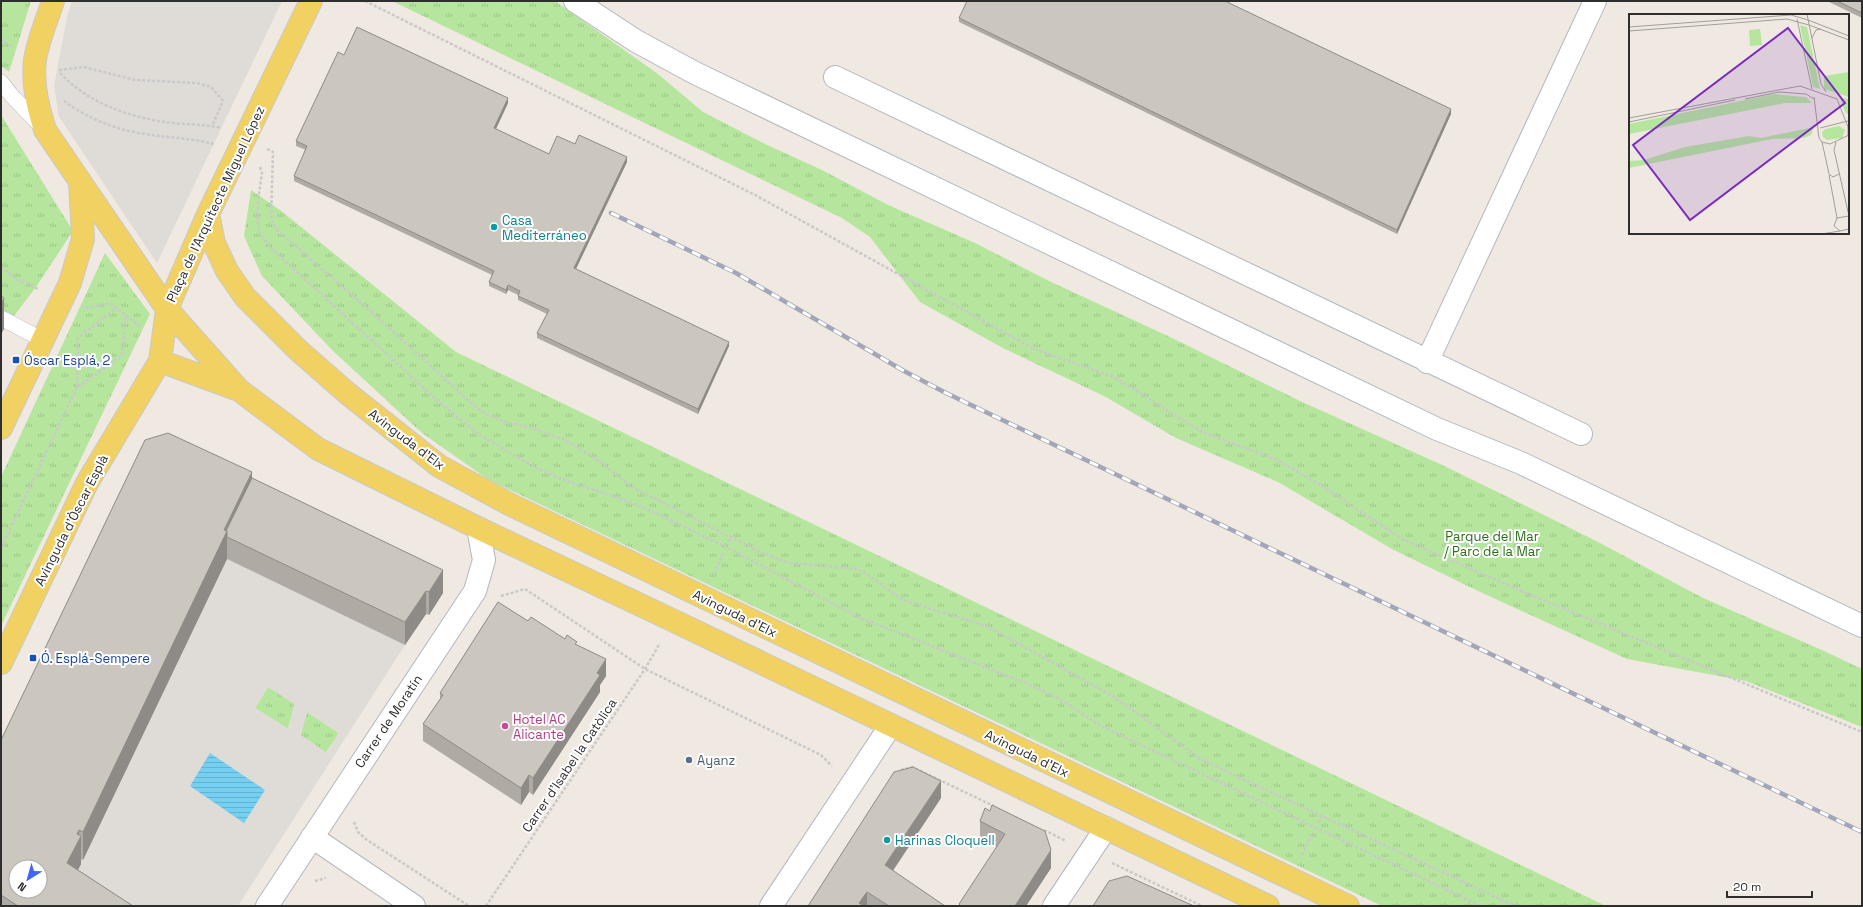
<svg xmlns="http://www.w3.org/2000/svg" width="1863" height="907" viewBox="0 0 1863 907" font-family="'Space Grotesk',sans-serif">
<style>
.grass{fill:url(#grass-tufts)}
.garden{fill:#b6e59e}
.plaza{fill:#dfdcd8;fill-rule:evenodd}
.water{fill:url(#water-rules)}
.lines{fill:none;stroke-linecap:round;stroke-linejoin:round}
.lane-casing{stroke:#b4b7c1;stroke-width:16}
.street-casing{stroke:#b4b7c1;stroke-width:24}
.primary-casing{stroke:#c9c9c9;stroke-width:24}
.path{stroke:#c9c9c9;stroke-width:2.5;stroke-dasharray:3 2;stroke-linecap:butt}
.lane{stroke:#fff;stroke-width:15}
.street{stroke:#fff;stroke-width:22}
.primary{stroke:#f2d163;stroke-width:22}
.rail-casing{stroke:#a3a6b8;stroke-width:4.5}
.rail{stroke:#fff;stroke-width:3;stroke-dasharray:9;stroke-linecap:butt}
.wall{fill:#afaba4}
.shaded-wall{fill:#8e8b86}
.building{fill:#cbc7bf;stroke:#8e8b86;fill-rule:evenodd}
.culture-dot{fill:#0f9aa8;stroke:#fff;stroke-width:1.5}
.transit-dot{fill:#1a4fb4;stroke:#fff;stroke-width:1.5}
.hotel-dot{fill:#d1479c;stroke:#fff;stroke-width:1.5}
.service-dot{fill:#5c6f8a;stroke:#fff;stroke-width:1.5}
.labels{text-anchor:middle;stroke-width:4;stroke-linejoin:round;paint-order:stroke}
.street-label{font-size:13px;fill:#2e2e2e;stroke:#fff}
.culture-label{font-size:13px;fill:#0d838f;stroke:#fff;text-anchor:start}
.transit-label{font-size:13px;fill:#164399;stroke:#fff;text-anchor:start}
.park-label{font-size:13px;fill:#2c6e1b;stroke:#fff}
.hotel-label{font-size:13px;fill:#b23c85;stroke:#fff;text-anchor:start}
.service-label{font-size:13px;fill:#4e5e75;stroke:#fff;text-anchor:start}
.inset-road{fill:none;stroke:#a29e99;stroke-width:1}
.view{fill:#7b2cbf;fill-opacity:0.15;stroke:#7b2cbf;stroke-width:2}
.inset-edge{fill:none;stroke:#2e2e2e;stroke-width:2}
</style>
<defs>
<pattern id="grass-tufts" width="24" height="20" patternUnits="userSpaceOnUse"><rect width="24" height="20" fill="#b6e59e"/><path d="M3 7l-1-3M5 7V3M7 7l1-3M15 17l-1-3M17 17v-4M19 17l1-3" fill="none" stroke="#9dc588"/></pattern>
<pattern id="water-rules" width="6" height="5" patternUnits="userSpaceOnUse"><rect width="6" height="5" fill="#75cff0"/><path d="M0 2.5h6" fill="none" stroke="#66b2ce"/></pattern>
</defs>
<rect width="100%" height="100%" fill="#efe9e1"/>
<path class="grass" d="M1 1H31L9 72 1 66Z
M392 1H555L658 74 703 112 765 144 822 170 888 205 975 243 1049 281 1170 337 1300 401 1440 464 1518 502 1600 543 1701 597 1824 651 1862 669V727L1746 681 1627 659 1478 591 1392 549 1278 482 1176 438 1104 396 1003 348 920 302 870 237 842 218Z
M1 115 73 231 36 287 4 329 1 327Z
M251 190 280 210 456 352 1606 906H1382L489 480 422 433 333 351 262 276 244 236Z
M105 253 150 314 1 626V477Z
M268 687 295 704 288 729 255 708Z
M307 712 339 733 326 753 300 735Z"/>
<path class="garden" d="M1 1H26L17 26 1 10Z"/>
<path class="plaza" d="M72 1H282L157 263 59 117 54 86 67 17Z
M227 559 405 645 238 906H90L67 891 79 858 83 860ZM268 687 294 704 289 729 255 708ZM307 712 339 733 327 753 301 735Z"/>
<path class="water" d="M210 753 265 790 244 823 190 786Z"/>
<g class="lines">
<g class="lane-casing">
<path id="lane" d="M1 82 11 95 43 128
M1 318 43 340"/>
</g>
<g class="street-casing">
<path id="street" d="M575 1 636 41 695 73 1437 429 1521 463 1862 626
M835 77 1581 434
M1427 362 1595 1
M312 837 414 906
M267 906 475 591 484 560 478 528
M771 906 891 725
M1054 906 1106 828"/>
</g>
<g class="primary-casing">
<path id="primary" d="M53 1C47 20 38 40 35 60 32 84 38 107 45 130L167 309 239 390 318 449 478 528 672 620 1268 906
M208 214 214 243 227 271 245 297 298 350 347 393 439 466 511 505 1348 906
M160 361 236 389
M1 428 70 283 83 239 80 181
M1 663 87 483 160 361 167 309 208 214 311 1"/>
</g>
<path class="path" d="M365 1 755 195 1034 349 1114 377 1202 432 1275 459 1319 484 1402 539 1521 591 1862 732
M1 39 12 47
M59 70 84 67 135 80 197 83 211 87 223 101 212 126
M60 73C89 104 131 118 173 123 189 125 205 124 221 128
M64 101C85 116 108 127 134 132 161 138 187 137 214 144
M267 149 273 152 271 219 276 229 376 316 471 403 486 414 505 422 532 428 563 439 596 459 632 487 762 553 790 563 858 569 868 575 903 600 989 627 1114 697 1202 760 1515 906
M260 167 262 173C260 188 254 219 260 232 264 240 269 246 275 252L438 401 478 434 533 466 556 477 630 502 664 517 726 547 858 617 1038 688 1068 704 1099 725 1481 906
M1 267 16 279 38 289
M86 308 110 303 140 326
M78 387 122 355 126 315
M728 542 731 537
M1 548 77 387 78 338 116 308
M714 574 724 552
M501 596 525 589 645 669 821 755 832 766
M901 770 912 767 994 806
M354 822 358 832 367 840 469 906
M1318 823 1322 815
M1044 830 1066 841
M1302 855 1313 832
M1112 863 1202 906
M315 881 326 878
M486 906 645 669 660 643"/>
<use href="#lane" class="lane"/>
<use href="#street" class="street"/>
<use href="#primary" class="primary"/>
<g class="rail-casing">
<path id="rail" d="M611 213 736 273 904 371 944 392 1862 832"/>
</g>
<use href="#rail" class="rail"/>
</g>
<path class="wall" d="M1827 1H1862V18Z
M959 18 1451 114 1397 234 959 22Z
M344 55 508 103 496 129 549 154 575 144 627 162 576 269 729 346 698 414 537 338V333L547 314 518 300V295L508 290 506 294 489 286V282L492 275 294 181V176L306 150 296 146V141Z
M252 478 443 593 429 615 426 614 405 645 227 559 83 860 81 859V864L78 870 133 906H1V740Z
M528 621 577 645 606 676 600 685V692L533 795 529 792 521 805 423 741V724L440 699V693Z
M941 798 893 871 945 906H808Z
M985 808 1051 868 1026 906H959V904L997 847 980 838V821Z"/>
<path class="shaded-wall" d="M508 98V103L494 133V128Z
M1451 109V114L1397 234V230Z
M627 157V162L574 273V268Z
M508 285V290L506 294V290Z
M4 298V329L1 335V304Z
M729 342V346L698 414V409Z
M252 472V501L227 537V559L83 860V832Z
M443 570V593L429 615V592Z
M426 591V614L405 645V622Z
M606 659V676L600 685V692L533 795V778Z
M529 775V792L521 805V788Z
M941 781V798L885 882V865Z
M79 830V840L81 836V864L67 891V863Z
M1051 850V868L1026 906H1015Z
M867 892V906H859V903Z"/>
<path class="building" d="M967 1H1225L1451 109 1397 230 959 18Z
M1837 1H1862V13Z
M357 27 508 98 494 128 549 154 557 136 575 144 579 135 627 157 574 268 729 342 698 409 537 333 549 310 518 296 520 291 508 285 506 290 489 282 494 271 294 176 307 146 296 141 338 52 344 55Z
M1 296 4 298 1 304Z
M168 433 252 472 224 530 227 531 83 832 79 830 77 834 81 836 67 863 133 906H18L1 895V740L145 440ZM16 867H40V891H16Z
M252 478 443 570 429 592 426 591 405 622 227 537V531H226Z
M498 602 528 621 531 617 565 639 567 635 577 642 575 644 606 659 597 673 600 675 533 778 529 775 521 788 423 724 443 695 440 693Z
M913 767 941 781 885 865 945 906H889L867 892 859 903 864 906H808L894 772Z
M992 805 1045 831 1051 850 1015 906H961L959 904 1005 834 980 821 985 808 990 811Z
M1127 876 1194 906H1093L1109 881Z"/>
<g class="culture-dot">
<circle cx="494" cy="227" r="4"/>
<circle cx="887" cy="840" r="4"/>
</g>
<g class="transit-dot">
<rect x="12" y="356" width="8" height="8" rx="2"/>
<rect x="29" y="654" width="8" height="8" rx="2"/>
</g>
<circle class="hotel-dot" cx="505" cy="726" r="4"/>
<circle class="service-dot" cx="689" cy="760" r="4"/>
<g class="labels">
<g class="street-label">
<text transform="translate(215 204) rotate(-65)" y="5">Plaça de l'Arquitecte Miguel López</text>
<text transform="translate(407 439) rotate(37)" y="5">Avinguda d'Elx</text>
<text transform="translate(71 520) rotate(-63)" y="5">Avinguda d'Òscar Esplà</text>
<text transform="translate(735 613) rotate(26)" y="5">Avinguda d'Elx</text>
<text transform="translate(388 721) rotate(-56)" y="5">Carrer de Moratín</text>
<text transform="translate(1027 753) rotate(26)" y="5">Avinguda d'Elx</text>
<text transform="translate(569 765) rotate(-56)" y="5">Carrer d'Isabel la Catòlica</text>
</g>
<g class="culture-label">
<text x="502" y="225">Casa<tspan x="502" dy="15">Mediterráneo</tspan></text>
<text x="895" y="845">Harinas Cloquell</text>
</g>
<g class="transit-label">
<text x="24" y="365">Óscar Esplá, 2</text>
<text x="41" y="663">Ó. Esplá-Sempere</text>
</g>
<g class="park-label">
<text x="1492" y="541">Parque del Mar<tspan x="1492" dy="15">/ Parc de la Mar</tspan></text>
</g>
<g class="hotel-label">
<text x="513" y="724">Hotel AC<tspan x="513" dy="15">Alicante</tspan></text>
</g>
<g class="service-label">
<text x="697" y="765">Ayanz</text>
</g>
</g>
<g transform="translate(1629 14)">
<rect width="220" height="220" fill="#efe9e1"/>
<path d="M171 11 178 13 191 75 184 73ZM131 15 133 31 121 32 120 16ZM220 58V83L195 75V62ZM145 80 177 83 183 89H156L0 120V110ZM211 84 220 85V101L216 98ZM210 112 216 116 213 124 198 126 194 123 193 118 196 115ZM185 113 182 121 175 124 143 125 0 154V147L15 146 56 133 120 122 132 124Z" fill="#b6e59e"/>
<path class="inset-road" d="M178 0 192 70 197 78M168 5 183 75M179 6 220 22M180 11 220 26M0 13 162 1 179 6M0 17 158 5 180 11M183 24 187 16 192 15M185 83 190 124 193 128 201 130 220 121M116 85 150 78 177 80 185 85M0 104 171 72 208 85 219 113V122M0 108 106 86M191 114 219 107M193 128 200 160 204 163 210 160M207 128 205 136 220 202M200 161 208 204M220 202 208 204 205 212 211 217 220 215M192 220 211 217"/>
<path class="view" d="M159 14 216 89 61 206 4 131Z"/>
<rect width="220" height="220" class="inset-edge"/>
</g>
<rect width="1863" height="907" fill="none" stroke="#2e2e2e" stroke-width="4"/>
<g transform="translate(28 879) rotate(217)"><circle r="19" fill="#ffffff" stroke="#ababab"/>
<path d="M0-3L7 15L0 10L-7 15Z" fill="#4264fb"/>
<text y="-6" font-size="11" font-weight="bold" text-anchor="middle" fill="#2e2e2e">N</text>
</g>
<path d="M1727 891v6h85v-6" fill="none" stroke="#2e2e2e" stroke-width="2"/>
<text x="1733" y="891" font-size="12" fill="#2e2e2e" stroke="#ffffff" stroke-width="3" paint-order="stroke">20 m</text>
</svg>
